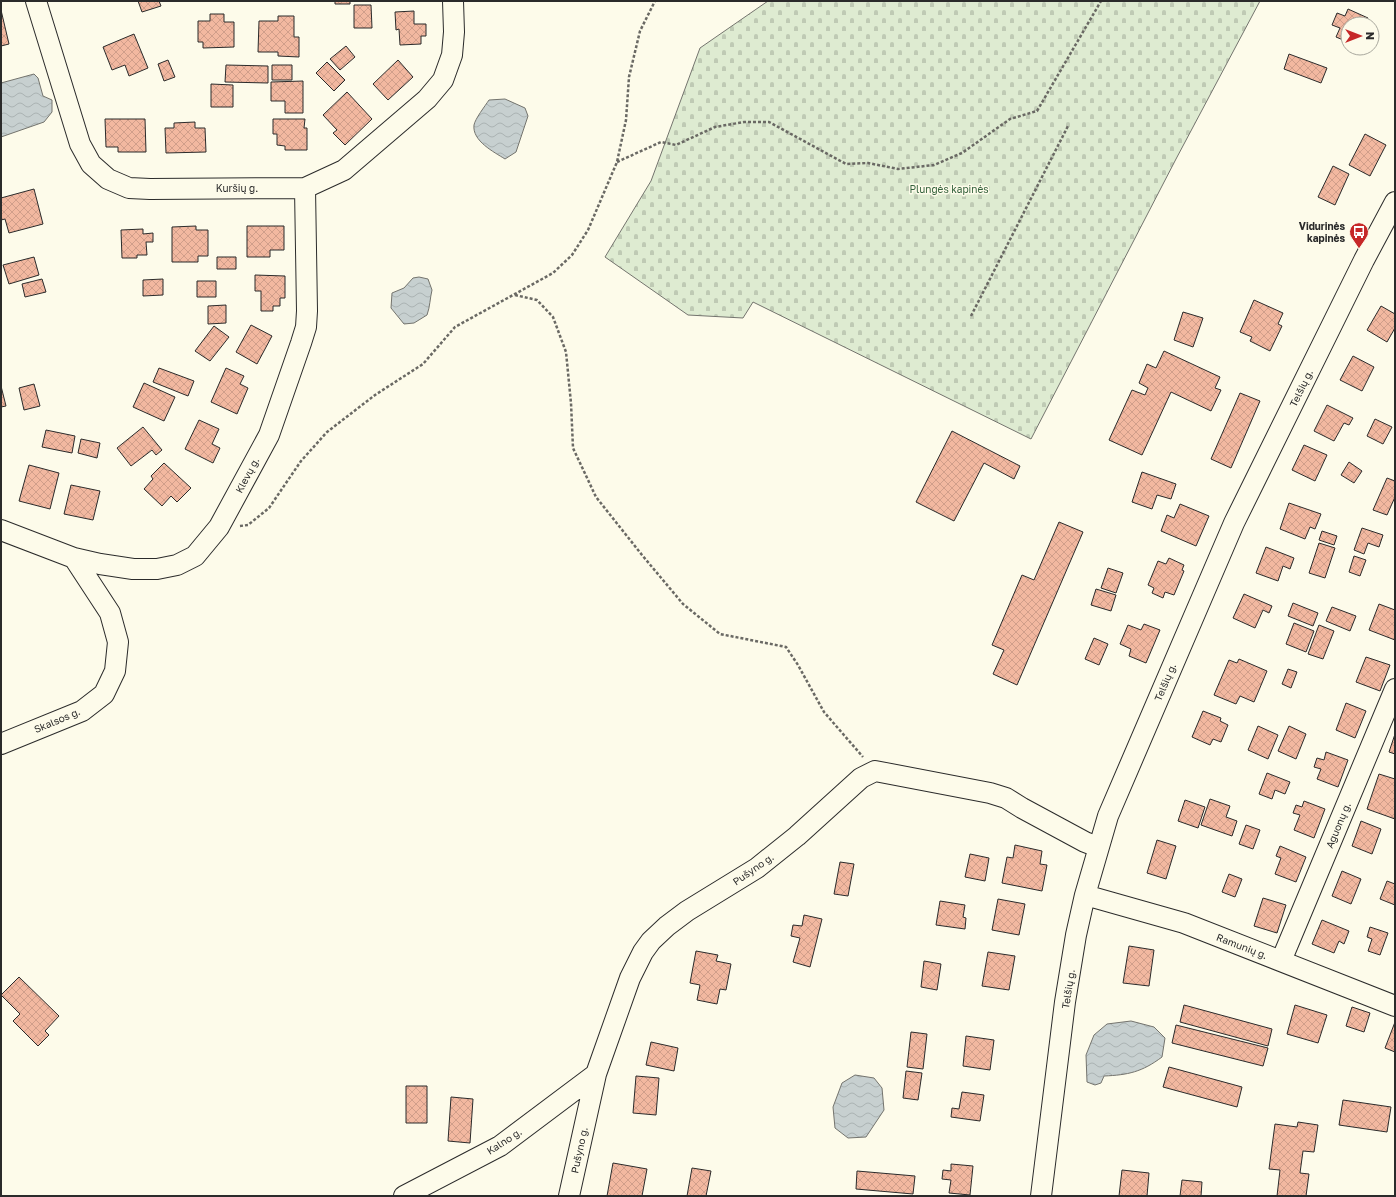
<svg xmlns="http://www.w3.org/2000/svg" width="1396" height="1197" viewBox="0 0 1396 1197" font-family="'Golos Text',sans-serif">
<style>
.cemetery{fill:url(#cemetery-stones);stroke:#74746e}
.water{fill:url(#water-waves);stroke:#74746e}
.building{fill:url(#building-cross-hatch);stroke:#2b2b2b}
.lines{fill:none;stroke-linecap:round;stroke-linejoin:round}
.minor-casing{stroke:#2b2b2b;stroke-width:22}
.path{stroke:#6a6964;stroke-width:2.5;stroke-dasharray:3 2;stroke-linecap:butt}
.minor{stroke:#fdfbea;stroke-width:20}
.labels{text-anchor:middle;stroke-width:3;stroke-linejoin:round;paint-order:stroke}
.street-label{font-size:10px;fill:#2b2b2b;stroke:#fdfbea}
.park-label{font-size:10px;fill:#34623c;stroke:#fdfbea}
.poi-label{font-size:10px;font-weight:bold;fill:#2b2b2b;stroke:#fdfbea;text-anchor:end}
</style>
<defs>
<pattern id="cemetery-stones" width="16" height="16" patternUnits="userSpaceOnUse"><rect width="16" height="16" fill="#deebd1"/><path d="M2 7V4a2 2 0 0 1 4 0v3zM10 15v-3a2 2 0 0 1 4 0v3z" fill="#bfcab4"/></pattern>
<pattern id="water-waves" width="16" height="10" patternUnits="userSpaceOnUse"><rect width="16" height="10" fill="#c7d0d0"/><path d="M0 5q4-4 8 0t8 0" fill="none" stroke="#abb3b3"/></pattern>
<pattern id="building-cross-hatch" width="8" height="8" patternUnits="userSpaceOnUse"><rect width="8" height="8" fill="#f2b8a0"/><path d="M0 0l8 8M0 8l8-8" fill="none" stroke="#d09e8a"/></pattern>
</defs>
<rect width="100%" height="100%" fill="#fdfbea"/>
<path class="cemetery" d="M768 1H1260L1176 159 1031 439 753 302 743 318 688 315 605 257 651 181 700 48Z"/>
<path class="water" d="M34 74 38 78 43 96 52 100V112L44 122 1 137V83Z
M505 99 525 108 528 116 516 152 505 159C494 152 472 141 474 125 475 119 485 106 489 100Z
M419 277 428 279 432 290C430 298 430 307 427 315L414 323 404 324 391 308 392 293 404 288 413 278Z
M1131 1021 1154 1027 1165 1038 1162 1057C1142 1072 1128 1075 1104 1076L1101 1083 1095 1085 1087 1082 1086 1055 1094 1035 1107 1024Z
M855 1075 874 1078 882 1088 884 1110 866 1137 848 1138 835 1128 833 1107 842 1083Z"/>
<path class="building" d="M138 1H159L161 6 142 12Z
M335 1H350V4H335Z
M354 5H371L372 28H354Z
M1348 9 1368 18 1365 24H1348V42L1336 37 1340 28 1332 25 1337 13 1345 16Z
M1 10 9 44 1 46Z
M414 11V24H426V36H421V44L400 45 399 29 396 30 395 12Z
M210 14H224V22H234V47L203 48V42H198V21H210Z
M278 16H294V37H299V57L278 56V52H258L259 21H278Z
M134 34 148 68 129 76 125 65 112 70 103 47Z
M346 46 355 57 340 70 330 59Z
M1289 54 1327 68 1321 83 1284 69Z
M168 60 175 77 164 81 158 64Z
M398 60 413 77 388 100 373 84Z
M327 62 345 80 334 91 316 73Z
M226 65 268 66V83L225 82Z
M272 65H292V80H272Z
M303 81V113H285V101H271V82Z
M211 84 233 85V107H211Z
M347 92 372 119 345 145 333 133 337 130 323 115Z
M105 119H145L146 152H118V147H106Z
M273 119H305L304 128H307V150H285V146L277 145V134H273Z
M195 122V128H205L206 152 166 153 165 128H174V123Z
M1365 134 1386 145 1370 176 1349 165Z
M1333 166 1349 174 1335 205 1318 197Z
M34 189 43 224 9 233 5 219 1 220V198Z
M196 226V230H208V256H198V262H172V227Z
M247 226H284V250H270V257H247Z
M143 229V234L153 233V242H146L147 255H137V258H122L121 230Z
M34 257 39 275 9 284 3 265Z
M217 257H236V269H217Z
M255 275 285 276V298H280V306H273V311H261V291H255Z
M42 279 46 292 25 297 22 284Z
M163 279V295L143 296V280Z
M197 281H216V297H197Z
M1254 300 1283 313 1278 324 1282 326 1270 351 1250 341 1252 337 1240 332Z
M226 305V323L208 324V306Z
M1381 306 1395 314V328L1387 342 1367 330Z
M1183 312 1203 318 1193 347 1174 340Z
M251 325 272 336 257 364 236 352Z
M214 326 229 337 210 361 195 351Z
M1164 351 1220 377 1215 388 1221 390 1211 411 1171 392 1142 455 1109 440 1132 390 1145 395 1148 388 1139 383 1147 364 1156 368Z
M1353 356 1374 367 1362 391 1340 380Z
M159 368 194 381 188 396 153 382Z
M226 368 244 376 240 384 248 388 237 414 211 402Z
M144 383 175 397 164 421 133 407Z
M34 384 40 406 24 410 19 388Z
M1 386 6 406 1 407Z
M1240 393 1260 401 1231 468 1211 459Z
M1327 405 1353 418 1349 425 1344 423 1334 441 1314 431Z
M1375 419 1392 427 1383 444 1367 436Z
M199 420 219 429 212 444 220 448 213 463 185 449Z
M143 427 162 450 156 455 152 450 131 466 117 448Z
M46 430 75 436 72 453 42 447Z
M952 431 1020 466 1014 479 984 463 954 521 916 502Z
M81 439 100 443 97 458 78 453Z
M1304 445 1327 455 1315 481 1292 470Z
M1349 462 1362 471 1354 483 1341 475Z
M164 463 191 488 177 502 171 496 162 506 144 489 153 479 151 476Z
M29 465 59 473 50 509 19 501Z
M1142 472 1176 484 1171 499 1157 495 1152 509 1132 502Z
M1387 478 1395 481V497L1387 515 1373 510Z
M71 485 100 491 93 520 64 514Z
M1289 503 1321 514 1315 529 1310 527 1305 539 1280 529Z
M1180 504 1209 516 1196 546 1161 531 1167 515 1174 518Z
M1059 522 1083 532 1017 685 993 674 1004 650 992 645 1022 575 1034 580Z
M1362 528 1383 535 1379 547 1368 543 1364 554 1354 550Z
M1322 531 1337 536 1334 545 1319 540Z
M1319 543 1335 548 1325 578 1309 573Z
M1266 547 1294 558 1290 569 1283 566 1278 581 1256 573Z
M1354 556 1366 560 1360 576 1349 572Z
M1169 558 1184 565 1182 570 1184 571 1174 595 1165 592 1163 598 1152 593 1154 588 1148 585 1158 561 1166 564Z
M1108 568 1123 573 1116 593 1101 588Z
M1096 589 1116 595 1111 611 1091 605Z
M1244 594 1272 606 1269 613 1263 610 1255 628 1233 618Z
M1293 603 1318 613 1313 626 1288 616Z
M1379 604 1395 610V640L1369 630Z
M1332 607 1356 616 1350 631 1326 621Z
M1294 623 1314 631 1306 652 1286 644Z
M1144 624 1160 630 1146 663 1129 656 1131 649 1120 644 1128 625 1141 630Z
M1319 625 1334 631 1323 659 1308 654Z
M1094 638 1108 644 1099 665 1085 659Z
M1366 657 1390 665 1380 691 1356 682Z
M1239 659 1267 671 1254 702 1240 696 1236 704 1214 695 1229 660 1237 663Z
M1288 669 1297 672 1291 688 1282 684Z
M1346 703 1366 711 1355 738 1336 730Z
M1203 711 1221 718 1220 721 1228 725 1221 742 1213 739 1210 745 1192 737Z
M1258 726 1278 735 1268 759 1248 750Z
M1289 726 1306 734 1296 759 1278 751Z
M1395 734V754L1389 752Z
M1326 752 1348 760 1338 787 1317 779 1321 769 1314 767 1317 758 1324 760Z
M1267 773 1290 782 1285 794 1275 790 1272 799 1259 794Z
M1379 774 1395 779V819L1367 809Z
M1210 799 1230 806 1226 817 1237 821 1232 836 1201 825Z
M1185 800 1205 807 1198 828 1178 821Z
M1304 801 1325 809 1314 838 1294 830 1300 815 1293 813 1296 805 1302 807Z
M1361 821 1381 829 1372 854 1352 846Z
M1246 825 1260 830 1253 849 1239 844Z
M1157 840 1176 846 1166 879 1147 873Z
M1015 845 1042 851 1040 864 1047 865 1042 891 1002 883 1007 857 1013 858Z
M1280 846 1306 857 1296 882 1275 874 1281 858 1276 856Z
M970 854 989 858 985 881 965 877Z
M840 862 854 864 848 896 834 894Z
M1342 871 1361 879 1351 904 1332 896Z
M1229 874 1242 879 1235 897 1222 892Z
M1387 881 1395 884V905L1380 899Z
M1263 898 1286 905 1277 933 1254 926Z
M998 899 1025 904 1019 935 992 930Z
M940 901 965 905 963 917 966 918 965 929 936 925Z
M804 915 822 919 810 967 793 962 800 938 791 936 793 925 802 926Z
M1322 920 1349 931 1344 944 1339 941 1334 953 1312 944Z
M1370 927 1388 933 1380 955 1368 951 1372 939 1367 937Z
M1129 946 1154 950 1149 986 1123 983Z
M696 951 718 955 716 961 731 964 726 990 720 989 717 1004 697 1000 700 985 690 983Z
M988 952 1015 956 1009 990 982 986Z
M924 961 941 964 937 990 921 987Z
M19 977 59 1016 45 1031 49 1035 38 1046 13 1021 20 1014 1 995Z
M1184 1005 1272 1029 1268 1046 1180 1022Z
M1295 1005 1327 1015 1318 1043 1287 1034Z
M1352 1007 1370 1013 1364 1032 1346 1026Z
M1395 1022V1052L1385 1048Z
M1176 1025 1268 1048 1263 1066 1172 1043Z
M911 1032 927 1034 923 1069 907 1067Z
M966 1036 994 1040 990 1070 963 1066Z
M651 1042 678 1048 674 1071 646 1065Z
M1169 1067 1242 1087 1237 1107 1163 1087Z
M906 1071 922 1073 918 1100 903 1098Z
M636 1076 659 1078 656 1115 633 1113Z
M406 1086H427V1123H406Z
M962 1092 984 1095 980 1121 951 1117 952 1108 959 1109Z
M451 1097 473 1099 470 1143 448 1141Z
M1343 1100 1391 1107 1387 1132 1339 1125Z
M1298 1122 1318 1125 1314 1152 1303 1151 1300 1173 1309 1174 1306 1196H1277L1280 1170 1269 1169 1275 1124 1297 1127Z
M613 1163 647 1169 642 1196H607Z
M951 1164 973 1166 970 1195 949 1193 951 1180 942 1179 943 1170 951 1171Z
M692 1168 711 1171 706 1196H687Z
M1122 1170 1149 1173 1147 1196H1119Z
M857 1171 915 1176 913 1194 856 1189Z
M1182 1180 1202 1182 1201 1196H1180Z"/>
<g class="lines">
<g class="minor-casing">
<path id="minor" d="M36 1 80 144 91 164 108 179 129 188 150 189 305 188 344 170 427 99 443 80 452 55 454 32 453 1
M1 530 74 558 100 564 133 569H157L177 565 195 556 219 527 269 435 301 343 306 327 307 311 305 188
M1 744 82 711 104 694 115 671 118 642 110 613 74 558
M1085 895 1184 923 1395 1006
M1281 961 1395 689
M404 1196 500 1146 596 1074
M569 1196 596 1074 630 978 643 952 651 941 667 926 687 911 757 868 797 836 861 778 875 771 990 793 1006 798 1022 808 1085 842 1098 847
M1041 1196 1065 1002 1076 935 1085 895 1108 816 1234 523 1364 260 1395 202"/>
</g>
<path class="path" d="M617 162 661 142 676 145 715 127 744 122H769L846 164 868 163 898 169 934 165 962 153 1010 119 1037 111 1101 1
M515 295 537 300 553 317 566 352 571 403 573 448 596 497 642 555 683 604 720 634 786 647 798 665 824 712 863 757
M971 316 1068 126
M240 526 248 525 269 508 301 461 327 432 375 395 423 364 455 327 553 273 572 255 588 230 617 162 626 120 629 77 640 31 655 1"/>
<use href="#minor" class="minor"/>
</g>
<defs>
<g id="bus-pin" transform="scale(1)"><path d="M0 17L-7.5 6A9.5 9.5 0 1 1 7.5 6Z" fill="#c62828" stroke="#fdfbea"/><path d="M-5-6H5V4H4V6H2V4H-2V6H-4V4H-5ZM-3.5-4V0h7V-4ZM-3.5 1.2v1.5H-2V1.2ZM2 1.2v1.5H3.5V1.2Z" fill="#fff"/></g>
</defs>
<g fill-rule="evenodd">
<use href="#bus-pin" x="1359" y="232"/>
</g>
<g class="labels">
<g class="street-label">
<text x="237" y="192">Kuršių g.</text>
<text transform="translate(1301 388) rotate(-64)" y="4">Telšių g.</text>
<text transform="translate(247 475) rotate(-62)" y="4">Klevų g.</text>
<text transform="translate(1165 682) rotate(-67)" y="4">Telšių g.</text>
<text transform="translate(57 720) rotate(-23)" y="4">Skalsos g.</text>
<text transform="translate(1338 825) rotate(-67)" y="4">Aguonų g.</text>
<text transform="translate(753 869) rotate(-35)" y="4">Pušyno g.</text>
<text transform="translate(1242 946) rotate(21)" y="4">Ramunių g.</text>
<text transform="translate(1068 989) rotate(-81)" y="4">Telšių g.</text>
<text transform="translate(504 1141) rotate(-33)" y="4">Kalno g.</text>
<text transform="translate(579 1150) rotate(-78)" y="4">Pušyno g.</text>
</g>
<g class="park-label">
<text x="949" y="193">Plungės kapinės</text>
</g>
<g class="poi-label">
<text x="1345" y="230">Vidurinės<tspan x="1345" dy="12">kapinės</tspan></text>
</g>
</g>
<rect width="1396" height="1197" fill="none" stroke="#2b2b2b" stroke-width="4"/>
<g transform="translate(1360 36) rotate(90)"><circle r="19" fill="#fdfbea" stroke="#a9a89e"/>
<path d="M0-3L7 15L0 10L-7 15Z" fill="#c62828"/>
<text y="-6" font-size="11" font-weight="bold" text-anchor="middle" fill="#2b2b2b">N</text>
</g>
</svg>
